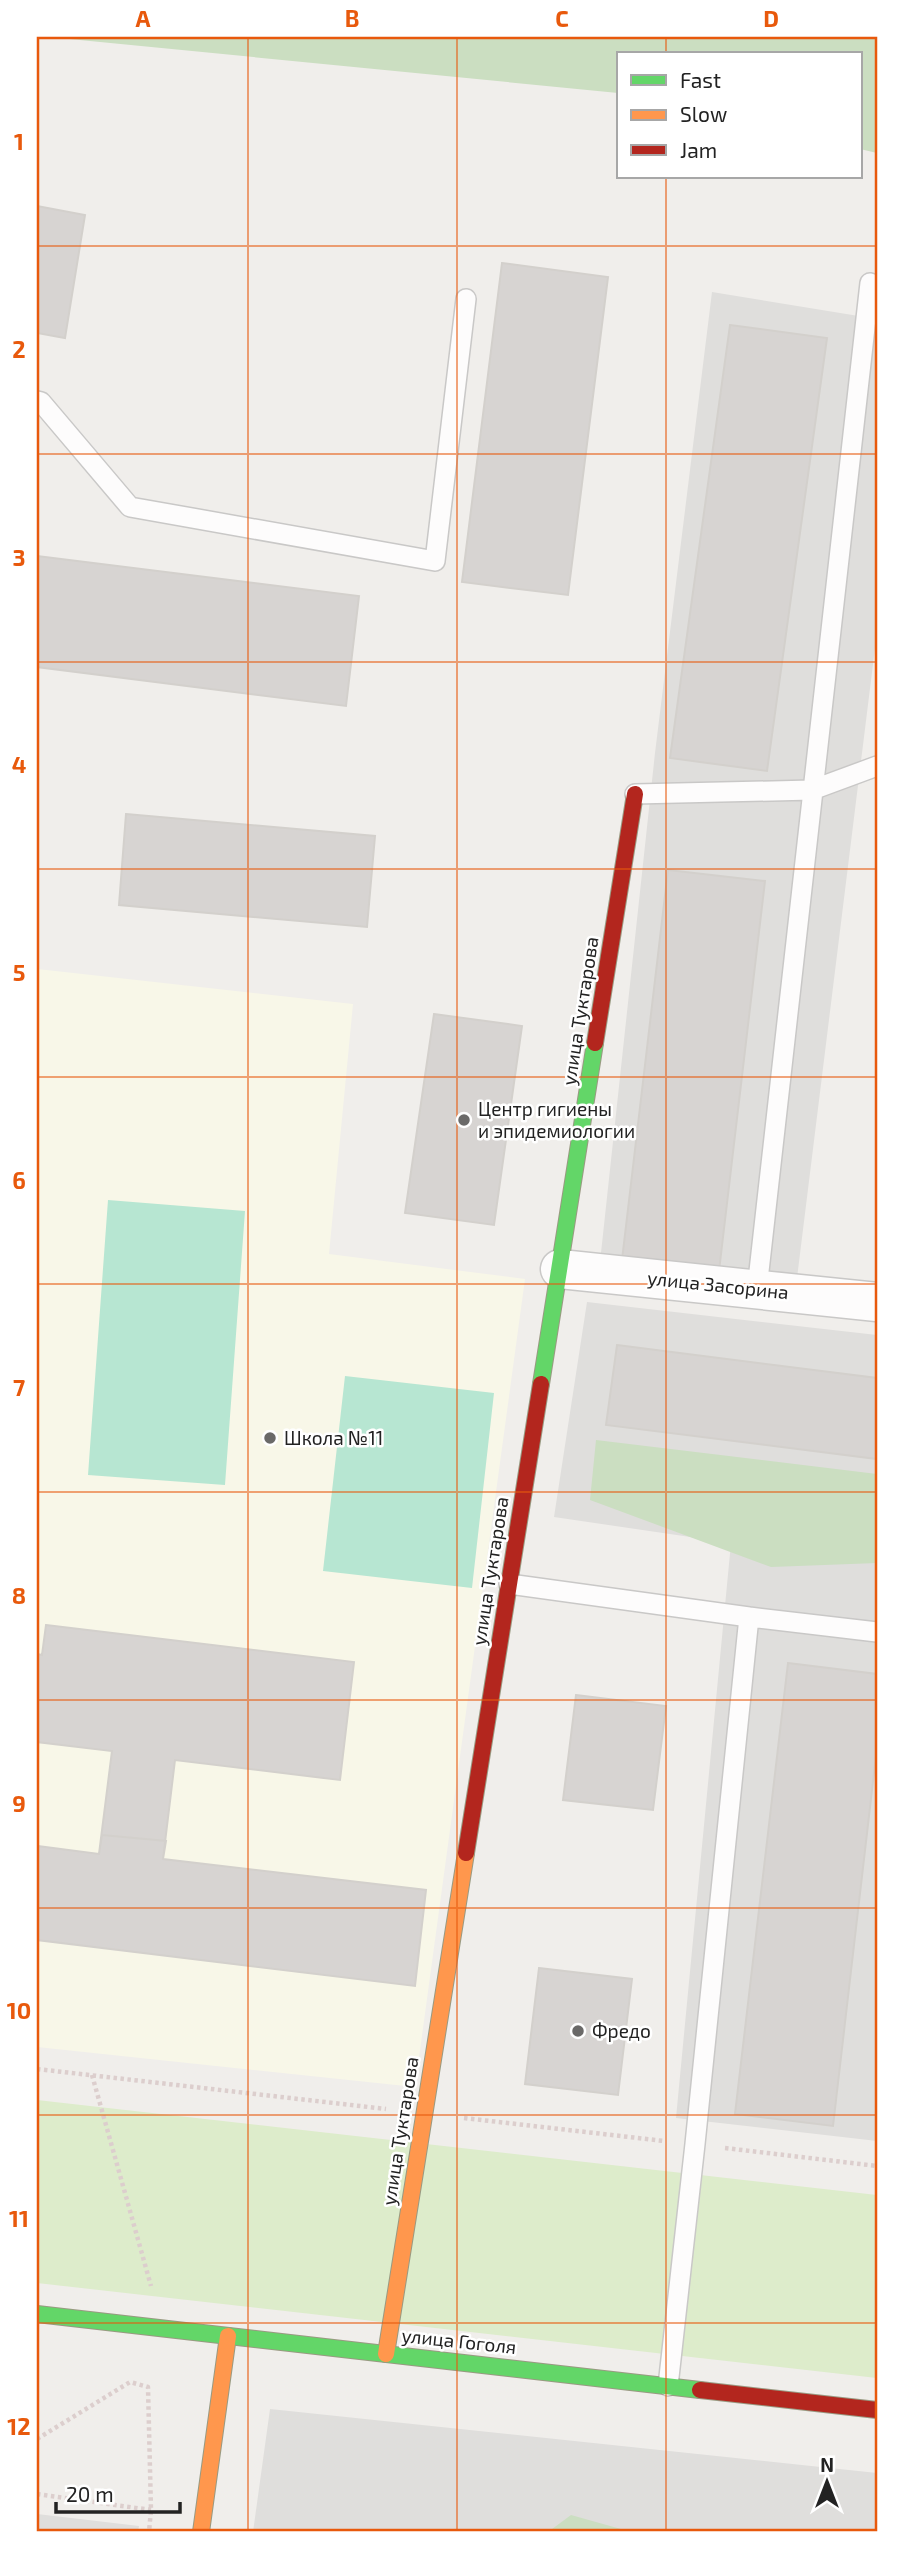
<svg xmlns="http://www.w3.org/2000/svg" width="914" height="2569" viewBox="0 0 914 2569" font-family="'Exo 2',sans-serif">
<style>
.residential{fill:#dfdedc}
.education{fill:#f8f7e8}
.grass{fill:#ddeccb}
.forest{fill:#cbdec1}
.pitch{fill:#b7e6d2}
.building{fill:#d7d4d2;stroke:#d3d0cc;stroke-width:2}
.lines{fill:none;stroke-linecap:round;stroke-linejoin:round}
.lane-casing{stroke:#c9c8c7;stroke-width:22}
.street-casing{stroke:#c9c8c7;stroke-width:41}
.fast-casing{stroke:#999a82;stroke-width:18}
.slow-casing{stroke:#999a82;stroke-width:18}
.jam-casing{stroke:#999a82;stroke-width:18}
.path{stroke:#dccecd;stroke-width:4.5;stroke-dasharray:3.5 3.5;stroke-linecap:butt}
.lane{stroke:#fdfcfc;stroke-width:19}
.street{stroke:#fdfcfc;stroke-width:38}
.fast{stroke:#63d668;stroke-width:16}
.slow{stroke:#ff974d;stroke-width:16}
.jam{stroke:#b3261e;stroke-width:16}
.grid{fill:none;stroke:#e8590c;stroke-width:2;stroke-opacity:0.55}
.poi-dot{fill:#6a6968;stroke:#fff;stroke-width:2.5}
.labels{text-anchor:middle;stroke-width:5;stroke-linejoin:round;paint-order:stroke}
.street-label{font-size:19px;fill:#222;stroke:#fff}
.poi-label{font-size:19px;fill:#222;stroke:#fff;text-anchor:start}
.neatline{fill:none;stroke:#e8590c;stroke-width:2.5}
.grid-label{font-size:23px;text-anchor:middle;font-weight:bold;fill:#e8590c}
</style>
<rect width="100%" height="100%" fill="#f0eeeb"/>
<path class="residential" d="M712 292 877 319V632L797 1278 600 1262 655 753Z
M587 1302 877 1335V2141L676 2118 731 1543 554 1517Z
M270 2409 877 2473V2532H253Z
M37 2514 139 2526 138 2532H37Z"/>
<path class="education" d="M37 969 353 1004 329 1254 525 1279 415 2087 37 2047Z"/>
<path class="grass" d="M37 2100 877 2195V2378L37 2283Z"/>
<path class="forest" d="M49 37H877V153L860 149V54H618V93Z
M596 1440 877 1474V1563L771 1567 590 1500Z
M571 2515 628 2531V2532H548Z"/>
<path class="pitch" d="M108 1200 245 1211 225 1485 88 1475Z
M345 1376 494 1393 472 1588 323 1571Z"/>
<path class="building" d="M37 206 85 215 65 338 37 333Z
M502 263 608 277 568 595 462 582Z
M730 325 827 338 767 771 670 758Z
M37 556 359 596 346 706 37 667Z
M126 814 375 836 367 927 119 905Z
M668 870 765 881 719 1271 622 1260Z
M434 1014 522 1026 494 1225 405 1213Z
M617 1345 877 1378V1459L606 1425Z
M46 1625 354 1662 340 1780 175 1760 163 1859 426 1890 415 1986 37 1940V1846L99 1854 112 1751 37 1742V1654L42 1655Z
M788 1663 877 1674V1747L833 2126 735 2114Z
M576 1695 666 1706 653 1810 563 1800Z
M102 1835 166 1841 163 1859 426 1890 415 1986 37 1940V1846L99 1854Z
M539 1968 632 1979 618 2095 525 2084Z"/>
<g class="lines">
<g class="lane-casing">
<path id="lane" d="M37 401 41 402 130 507 435 561 466 299
M635 794 812 790 877 766
M757 1289 870 283
M509 1584 749 1617 695 2144 668 2386
M749 1617 877 1632"/>
</g>
<g class="street-casing">
<path id="street" d="M560 1269 877 1302"/>
</g>
<g class="fast-casing">
<path id="fast" d="M541 1384 595 1043
M37 2314 700 2390"/>
</g>
<g class="slow-casing">
<path id="slow" d="M386 2354 466 1853
M201 2532 228 2336"/>
</g>
<g class="jam-casing">
<path id="jam" d="M595 1043 635 794
M466 1853 541 1384
M700 2390 877 2410"/>
</g>
<path class="path" d="M37 2069 386 2109
M92 2075 151 2286
M464 2118 664 2141
M725 2148 877 2166
M37 2439 130 2382 148 2387 151 2510 149 2532
M37 2494 151 2510"/>
<use href="#lane" class="lane"/>
<use href="#street" class="street"/>
<use href="#fast" class="fast"/>
<use href="#slow" class="slow"/>
<use href="#jam" class="jam"/>
</g>
<path class="grid" d="M248 37V2532M457 37V2532M666 37V54M666 177V2532M37 246H877M37 454H877M37 662H877M37 869H877M37 1077H877M37 1284H877M37 1492H877M37 1700H877M37 1908H877M37 2115H877M37 2323H877"/>
<g class="poi-dot">
<circle cx="464" cy="1120" r="7"/>
<circle cx="270" cy="1438" r="7"/>
<circle cx="578" cy="2031" r="7"/>
</g>
<g class="labels">
<g class="street-label">
<text transform="translate(580 1011) rotate(-81)" y="7">улица Туктарова</text>
<text transform="translate(718 1285) rotate(6)" y="7">улица Засорина</text>
<text transform="translate(490 1571) rotate(-81)" y="7">улица Туктарова</text>
<text transform="translate(400 2131) rotate(-81)" y="7">улица Туктарова</text>
<text transform="translate(459 2341) rotate(6)" y="7">улица Гоголя</text>
</g>
<g class="poi-label">
<text x="478" y="1116">Центр гигиены<tspan x="478" dy="22">и эпидемиологии</tspan></text>
<text x="284" y="1445">Школа №11</text>
<text x="592" y="2038">Фредо</text>
</g>
</g>
<rect width="914" height="2569" fill="none" stroke="#ffffff" stroke-width="77"/>
<rect x="617" y="52" width="245" height="126" fill="#ffffff" stroke="#a7a7a7" stroke-width="2"/>
<rect x="631" y="75" width="35" height="10" fill="#63d668" stroke="#a7a7a7" stroke-width="2"/>
<text x="680" y="88" font-size="21" fill="#222222">Fast</text>
<rect x="631" y="110" width="35" height="10" fill="#ff974d" stroke="#a7a7a7" stroke-width="2"/>
<text x="680" y="122" font-size="21" fill="#222222">Slow</text>
<rect x="631" y="145" width="35" height="10" fill="#b3261e" stroke="#a7a7a7" stroke-width="2"/>
<text x="680" y="158" font-size="21" fill="#222222">Jam</text>
<g transform="translate(827 2482)" stroke="#ffffff" stroke-width="5" paint-order="stroke">
<path d="M0-5L12 26L0 18L-12 26Z" fill="#222222"/>
<text y="-10" font-size="19" font-weight="bold" text-anchor="middle" fill="#222222">N</text>
</g>
<path d="M56 2502v10h124v-10" fill="none" stroke="#222222" stroke-width="3.5"/>
<text x="66" y="2502" font-size="21" fill="#222222" stroke="#ffffff" stroke-width="5" paint-order="stroke">20 m</text>
<rect x="38" y="38" width="838" height="2492" class="neatline"/>
<g class="grid-label">
<text x="143" y="27">A</text>
<text x="352" y="27">B</text>
<text x="562" y="27">C</text>
<text x="771" y="27">D</text>
<text x="19" y="150">1</text>
<text x="19" y="358">2</text>
<text x="19" y="566">3</text>
<text x="19" y="773">4</text>
<text x="19" y="981">5</text>
<text x="19" y="1189">6</text>
<text x="19" y="1396">7</text>
<text x="19" y="1604">8</text>
<text x="19" y="1812">9</text>
<text x="19" y="2019">10</text>
<text x="19" y="2227">11</text>
<text x="19" y="2435">12</text>
</g>
</svg>
